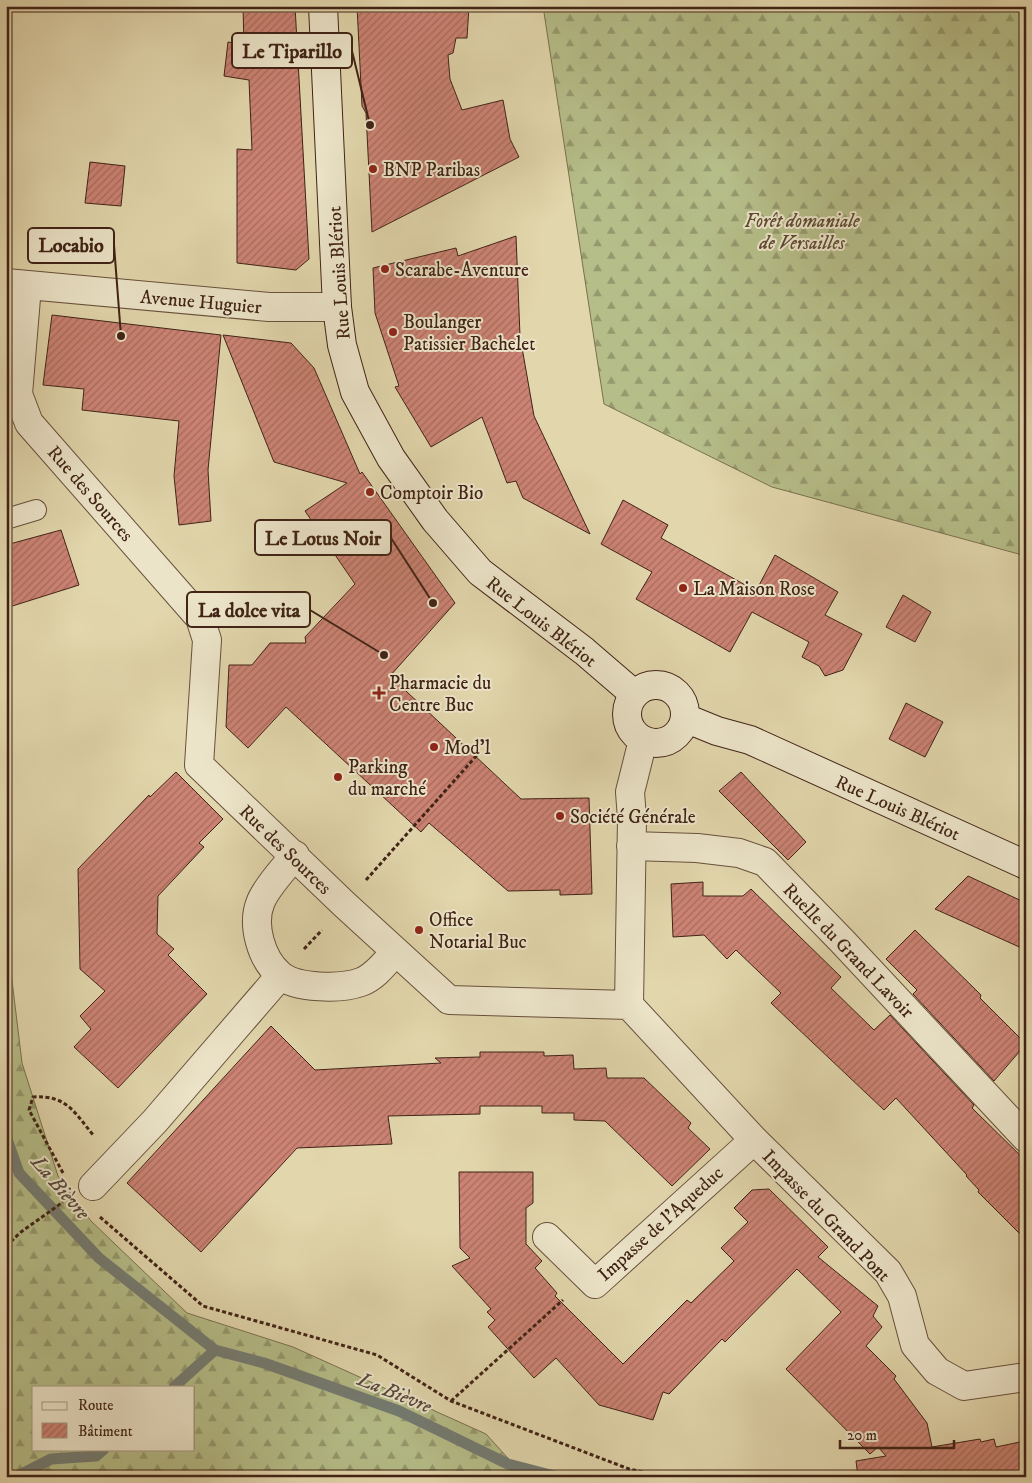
<svg xmlns="http://www.w3.org/2000/svg" width="1032" height="1483" viewBox="0 0 1032 1483" font-family="'IM FELL DW Pica',serif">
<style>
.forest{fill:url(#forest-firs);stroke:#7a704f;fill-rule:evenodd}
.lines{fill:none;stroke-linecap:round;stroke-linejoin:round}
.stream{stroke:#747c73;stroke-width:11}
.building{fill:url(#building-hatch);stroke:#402316}
.service-casing{stroke:#68503c;stroke-width:22}
.minor-casing{stroke:#68503c;stroke-width:30}
.secondary-casing{stroke:#402316;stroke-width:30}
.path{stroke:#402316;stroke-width:3;stroke-dasharray:4 2.5;stroke-linecap:butt}
.service{stroke:#ece4c9;stroke-width:20}
.minor{stroke:#ece4c9;stroke-width:28}
.secondary{stroke:#ece4c9;stroke-width:28}
.poi-dot{fill:#8f2418;stroke:#ece4c9;stroke-width:2}
.labels{text-anchor:middle;stroke-width:4;stroke-linejoin:round;paint-order:stroke}
.poi-label{font-size:19px;fill:#402316;stroke:#ece4c9;text-anchor:start}
.park-label{font-size:19px;font-style:italic;fill:#5d4a32;stroke:#ece4c9}
.street-label{font-size:19px;fill:#402316;stroke:#ece4c9}
.water-label{font-size:20px;font-style:italic;fill:#56483d;stroke:#ece4c9}
.leader{fill:none;stroke:#402316;stroke-width:2}
.callout-dot{fill:#402316;stroke:#ece4c9;stroke-width:2}
.callout{fill:#ece4c9;stroke:#402316;stroke-width:2}
.callout-label{font-size:20px;text-anchor:middle;font-weight:bold;fill:#402316}
</style>
<defs>
<pattern id="forest-firs" width="22" height="20" patternUnits="userSpaceOnUse" patternTransform="scale(1.25)"><rect width="22" height="20" fill="#b5bd88"/><path d="M5 1l3.5 6h-7zM16 11l3.5 6h-7z" fill="#95996e"/></pattern>
<pattern id="building-hatch" width="6" height="6" patternUnits="userSpaceOnUse" patternTransform="scale(1.25)"><rect width="6" height="6" fill="#cc8374"/><path d="M-1 1l2-2M0 6l6-6M5 7l2-2" fill="none" stroke="#a76b5e"/></pattern>
</defs>
<rect width="100%" height="100%" fill="#e2d6ac"/>
<filter id="stains"><feTurbulence type="fractalNoise" baseFrequency=".004" numOctaves="4"/><feColorMatrix values="0 0 0 0 .2 0 0 0 0 .09 0 0 0 0 .02 0 0 0 .5 -.17"/></filter>
<radialGradient id="worn" r=".72"><stop offset=".6" stop-color="#630" stop-opacity="0"/><stop offset="1" stop-color="#630" stop-opacity=".3"/></radialGradient>
<path class="forest" d="M543 6H1026V556L772 487 604 404Z
M6 962 11 972 22 1063 58 1176 91 1221 187 1313 293 1347 486 1434 525 1477H6ZM34 1387H194V1449H34Z"/>
<g class="lines">
<path class="stream" d="M6 1136 19 1173 99 1258 215 1350
M174 1387 215 1350 264 1363 399 1411 508 1464 558 1477
M16 1477 51 1459 96 1456 104 1449"/>
</g>
<path class="building" d="M243 6H295L309 259 296 270 237 263V149L252 150 249 80 224 76 228 42 244 45Z
M357 6H469L467 38H456L453 53 448 55 450 79 462 110 503 100 510 139 519 157 372 232 366 113 362 106Z
M90 162 125 166 121 206 85 203Z
M516 236 520 336 534 416 590 534 523 498 516 481 507 483 482 417 431 447 395 387 399 386 375 313 373 268 456 248 458 256Z
M52 315 221 335 208 470 211 521 179 525 174 476 179 421 82 410 84 389 43 385Z
M223 335 291 343 314 368 360 474 362 472 455 603 390 676 521 799 589 798 592 894 560 895V890L508 891 429 823 421 832 286 707 248 748 226 727 229 665H252L270 643H306L305 637 355 584 305 511 347 483 274 462Z
M623 500 668 525 661 538 756 591 775 555 838 592 825 615 862 634 843 670 825 676 819 666 802 657 809 642 752 612 730 652 636 599 652 572 601 544Z
M61 530 79 585 6 608V545Z
M903 595 931 612 915 642 886 627Z
M906 703 943 722 925 757 889 739Z
M176 772 223 819 199 843 204 847 158 896 157 934 174 949 168 955 207 994 118 1088 74 1047 91 1029 80 1016 105 991 80 969 78 869 149 795 150 797Z
M741 772 806 842 788 860 719 791Z
M968 876 1026 903V950L935 909Z
M703 882V896H743L751 889 841 977 831 988 874 1030 890 1015 974 1105 972 1108 1026 1161V1240L978 1192 979 1190 966 1176 967 1175 896 1098 884 1110 793 1024 771 1003 781 993 736 950 727 959 704 935 673 937 671 884Z
M915 930 981 995 980 998 1026 1044 994 1081 913 994 917 990 886 959Z
M271 1026 315 1070 441 1063 435 1058 480 1057V1052H544V1056L573 1055 574 1069 606 1068 607 1078H644L691 1123 688 1128 710 1149 672 1186 605 1121 574 1120V1113H542V1106H480V1114L388 1116 392 1144 297 1148 201 1252 127 1183Z
M459 1172H533V1203L526 1208V1244L542 1261 535 1268 557 1293 555 1296 623 1364 687 1300 691 1303 734 1261 721 1248 748 1222 734 1208 752 1190 769 1189 828 1247 818 1257 878 1306 873 1316 882 1327 866 1346 896 1376 894 1379 927 1423 932 1447 980 1439 981 1442 994 1439 996 1447 1020 1442 1026 1477H858L856 1461 886 1456 878 1447 870 1454 786 1369 841 1312 797 1269 725 1342 722 1339 669 1394 663 1392 653 1420 599 1405 556 1358 534 1378 488 1327 495 1320 487 1312 491 1309 452 1266 470 1258 460 1248Z"/>
<g class="lines">
<g class="service-casing">
<path id="service" d="M6 519 36 510"/>
</g>
<g class="minor-casing">
<path id="minor" d="M6 283 269 307H337
M27 286 18 394 29 423 200 618 207 640 199 765 345 905 449 1000 629 1005 632 819 630 792 643 740
M631 846 697 848 739 853 765 862 842 941 1026 1138
M295 855C284 869 268 885 261 901 251 924 261 959 280 975 296 989 342 989 361 982 375 977 386 962 395 952
M629 1005 754 1140 888 1272 902 1296 915 1345 937 1371 964 1386 1026 1377
M93 1186 155 1121 280 976
M547 1237 595 1284 754 1140"/>
</g>
<g class="secondary-casing">
<path id="secondary" d="M323 6 337 307 342 345 355 392 391 458 435 520 480 572 584 651 634 694
M627 714a29 29 0 1 1 58 0a29 29 0 1 1-58 0Z
M685 718 717 731 750 740 1026 865"/>
</g>
<path class="path" d="M366 880 478 754
M304 949 322 930
M63 1173 29 1110 33 1097C67 1095 74 1112 94 1136
M100 1217 203 1306 377 1355 451 1401 629 1469 667 1477
M6 1246 21 1232 63 1202
M451 1401 563 1300"/>
<use href="#service" class="service"/>
<use href="#minor" class="minor"/>
<use href="#secondary" class="secondary"/>
</g>
<g class="poi-dot">
<circle cx="373" cy="169" r="5"/>
<circle cx="385" cy="269" r="5"/>
<circle cx="393" cy="332" r="5"/>
<circle cx="370" cy="492" r="5"/>
<circle cx="683" cy="588" r="5"/>
<path d="M376.5 685.5h5v5h5v5h-5v5h-5v-5h-5v-5h5z"/>
<circle cx="434" cy="747" r="5"/>
<circle cx="338" cy="777" r="5"/>
<circle cx="560" cy="816" r="5"/>
<circle cx="419" cy="930" r="5"/>
</g>
<g class="labels">
<g class="poi-label">
<text x="383" y="176">BNP Paribas</text>
<text x="395" y="276">Scarabe-Aventure</text>
<text x="403" y="328">Boulanger<tspan x="403" dy="22">Patissier Bachelet</tspan></text>
<text x="380" y="499">Comptoir Bio</text>
<text x="693" y="595">La Maison Rose</text>
<text x="389" y="689">Pharmacie du<tspan x="389" dy="22">Centre Buc</tspan></text>
<text x="444" y="754">Mod'l</text>
<text x="348" y="773">Parking<tspan x="348" dy="22">du marché</tspan></text>
<text x="570" y="823">Société Générale</text>
<text x="429" y="926">Office<tspan x="429" dy="22">Notarial Buc</tspan></text>
</g>
<g class="park-label">
<text x="802" y="227">Forêt domaniale<tspan x="802" dy="22">de Versailles</tspan></text>
</g>
<g class="street-label">
<text transform="translate(338 273) rotate(-94)" y="7">Rue Louis Blériot</text>
<text transform="translate(201 301) rotate(5)" y="7">Avenue Huguier</text>
<text transform="translate(91 493) rotate(49)" y="7">Rue des Sources</text>
<text transform="translate(542 621) rotate(38)" y="7">Rue Louis Blériot</text>
<text transform="translate(898 807) rotate(24)" y="7">Rue Louis Blériot</text>
<text transform="translate(286 849) rotate(44)" y="7">Rue des Sources</text>
<text transform="translate(849 950) rotate(46)" y="7">Ruelle du Grand Lavoir</text>
<text transform="translate(827 1215) rotate(46)" y="7">Impasse du Grand Pont</text>
<text transform="translate(660 1223) rotate(-42)" y="7">Impasse de l'Aqueduc</text>
</g>
<g class="water-label">
<text transform="translate(61 1187) rotate(49)" y="7">La Bièvre</text>
<text transform="translate(395 1392) rotate(22)" y="7">La Bièvre</text>
</g>
</g>
<path class="leader" d="M370 125L352 51M121 336L114 245M433 603L391 538M384 655L310 610"/>
<g class="callout-dot">
<circle cx="370" cy="125" r="5"/>
<circle cx="121" cy="336" r="5"/>
<circle cx="433" cy="603" r="5"/>
<circle cx="384" cy="655" r="5"/>
</g>
<g class="callout">
<rect x="232" y="33" width="120" height="35" rx="5"/>
<rect x="28" y="228" width="86" height="35" rx="5"/>
<rect x="255" y="520" width="136" height="35" rx="5"/>
<rect x="187" y="592" width="123" height="35" rx="5"/>
</g>
<g class="callout-label">
<text x="292" y="58">Le Tiparillo</text>
<text x="71" y="252">Locabio</text>
<text x="323" y="545">Le Lotus Noir</text>
<text x="249" y="617">La dolce vita</text>
</g>
<rect width="1032" height="1483" fill="none" stroke="#e2d6ac" stroke-width="25"/>
<rect x="8" y="8" width="1017" height="1468" fill="none" stroke="#402316" stroke-width="2.5"/>
<rect x="12" y="12" width="1007" height="1458" fill="none" stroke="#402316"/>
<rect x="32" y="1386" width="162" height="65" fill="#ece4c9" stroke="#a79781"/>
<rect x="42" y="1402" width="25" height="8" fill="#ece4c9" stroke="#a79781"/>
<text x="78" y="1410" font-size="15" fill="#402316">Route</text>
<rect x="42" y="1423" width="25" height="15" fill="url(#building-hatch)" stroke="#a79781"/>
<text x="78" y="1436" font-size="15" fill="#402316">Bâtiment</text>
<path d="M840 1440v8h114v-8" fill="none" stroke="#402316" stroke-width="2.5"/>
<text x="847" y="1440" font-size="15" fill="#402316" stroke="#ece4c9" stroke-width="4" paint-order="stroke">20 m</text>
<rect width="100%" height="100%" filter="url(#stains)"/>
<rect width="100%" height="100%" fill="url(#worn)"/>
</svg>
